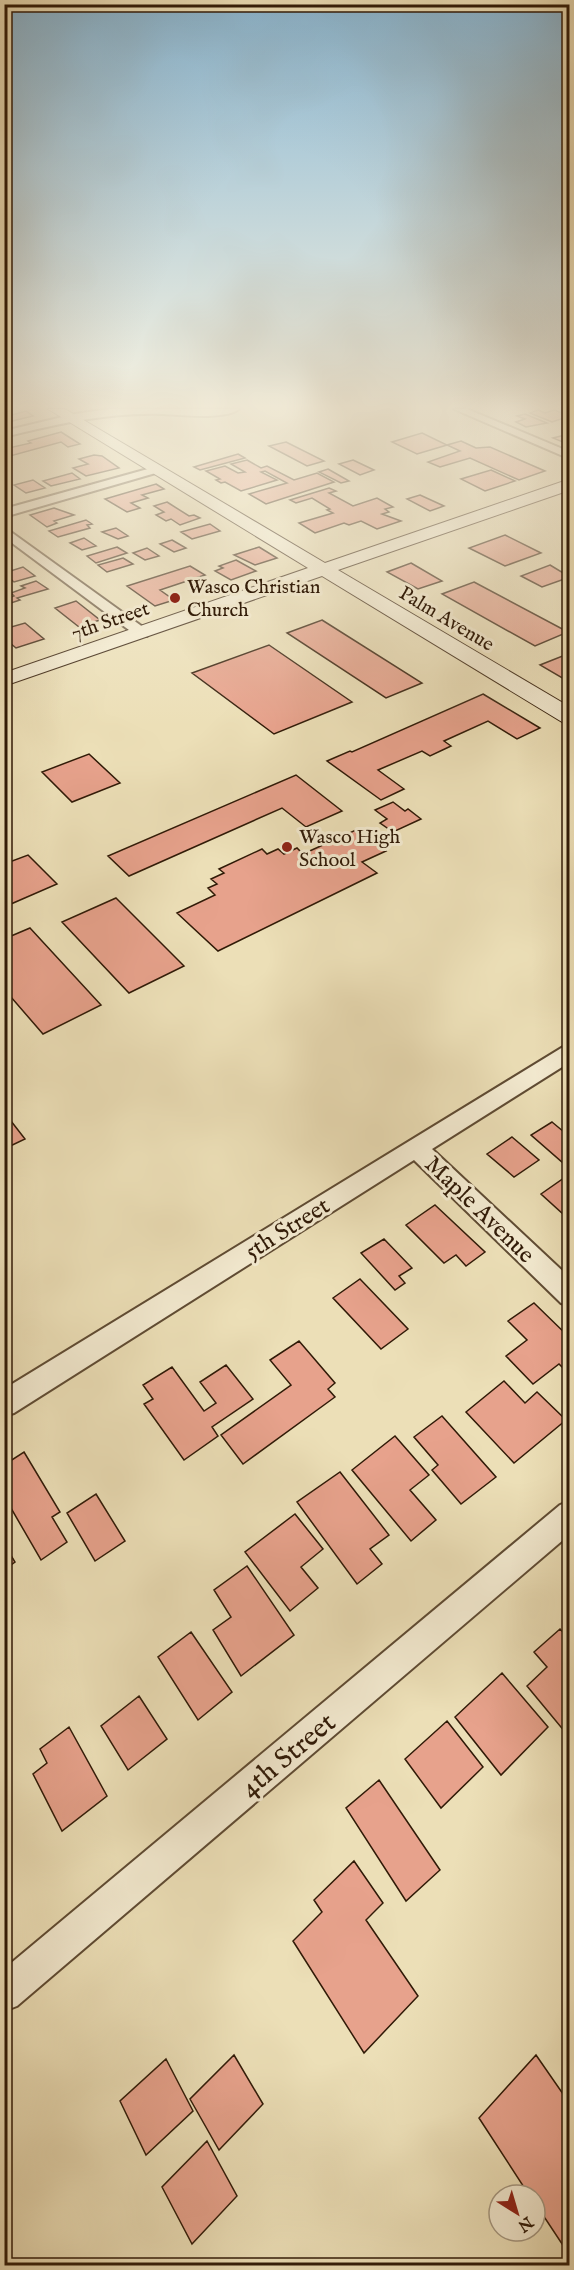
<svg xmlns="http://www.w3.org/2000/svg" width="574" height="2270" viewBox="0 0 574 2270" font-family="'IM FELL English',serif">
<style>
.building{fill:#e7a28c;stroke:#301a07;stroke-width:1.5}
.lines{fill:none;stroke-linecap:round;stroke-linejoin:round}
.street-casing{stroke:#5f4b33;stroke-width:4}
.secondary-casing{stroke:#301a07;stroke-width:2}
.street{fill:#f3ead0;fill-rule:evenodd}
.secondary{fill:#f3ead0;fill-rule:evenodd}
.poi-dot{fill:#8f2418;stroke:#f3ead0;stroke-width:2}
.labels{text-anchor:middle;stroke-width:6;stroke-linejoin:round;paint-order:stroke}
.far-poi-label{font-size:20px;fill:#301a07;stroke:#f3ead0;text-anchor:start}
.far-street-label{font-size:20px;fill:#301a07;stroke:#f3ead0}
.street-label{font-size:24px;fill:#301a07;stroke:#f3ead0}
.near-street-label{font-size:28px;fill:#301a07;stroke:#f3ead0}
</style>
<rect width="100%" height="100%" fill="#ecdfb7"/>
<filter id="stains"><feTurbulence type="fractalNoise" baseFrequency=".00333" numOctaves="4"/><feColorMatrix values="0 0 0 0 .2 0 0 0 0 .09 0 0 0 0 .02 0 0 0 .5 -.17"/></filter>
<radialGradient id="worn" r=".72"><stop offset=".6" stop-color="#630" stop-opacity="0"/><stop offset="1" stop-color="#630" stop-opacity=".3"/></radialGradient>
<path class="building" d="M538 410 545 413 554 410 570 416 552 422 530 413Z
M26 411 33 416 4 423V417Z
M525 414 547 423 526 427 516 422 525 419 517 416Z
M61 432 80 444 68 447 61 442 10 456 4 452V449L31 443 28 441Z
M422 433 447 445 417 454 392 442Z
M570 434V445L553 438 569 434Z
M461 441 476 448 490 447 545 471 519 480 470 458 440 467 428 462 460 451 447 445Z
M286 442 324 461 307 466 269 446Z
M238 454 245 458 200 470 194 467Z
M94 455 102 456 119 468 86 476 73 468 88 464 79 459Z
M247 460 261 468 267 466 294 480 317 473 334 482 266 504 249 494 287 483 265 471 261 472 277 480 241 491 225 482 221 483 216 480 220 479 206 471 225 466 238 473 245 472 231 464Z
M353 460 374 470 360 475 339 464Z
M328 469 349 481 341 483 319 472Z
M491 470 515 481 485 491 461 479Z
M72 473 80 479 51 486 43 481Z
M33 480 45 488 26 493 14 485Z
M156 484 164 489 142 495 148 498 131 503 140 508 127 512 105 499Z
M329 488 336 491 329 493 353 506 377 498 393 507 385 509 389 512 382 514 401 521 377 529 361 521 349 525 344 523 315 533 299 523 333 513 327 510 330 509 312 498 296 503 290 500Z
M420 495 444 506 430 511 407 499Z
M167 502 189 516 194 515 200 518 180 525 171 519 166 521 156 515 164 512 154 506Z
M54 508 74 515 54 521 57 523 47 527 30 515Z
M86 520 92 524 87 525 90 528 58 537 49 531Z
M210 524 220 531 192 539 181 532Z
M116 528 128 536 118 539 102 532Z
M505 535 541 553 505 566 469 548Z
M84 538 96 546 82 550 70 543Z
M172 540 186 548 174 552 160 544Z
M117 547 127 553 96 563 87 556Z
M259 547 277 558 255 565 234 555Z
M147 548 159 556 145 560 133 553Z
M123 558 133 564 107 572 98 565Z
M236 560 256 571 231 580 215 571 223 568 219 566Z
M411 563 442 581 418 589 387 572Z
M550 565 570 577 542 587 521 576Z
M190 566 205 575 160 590 174 600 155 606 127 586Z
M23 567 35 576 14 582 8 577 4 578V573Z
M36 581 48 589 17 598 20 600 11 603 5 599 14 596 11 593 25 588 21 586Z
M474 582 568 632 535 646 442 594Z
M76 601 100 620 79 627 55 608Z
M322 620 422 683 386 698 287 633Z
M25 623 44 639 16 648 4 638V629Z
M269 645 352 702 274 734 192 673Z
M570 653V677L564 679 540 665Z
M483 694 540 728 517 739 488 721 444 741 451 746 430 756 422 751 378 770 404 789 381 800 327 761 350 751 352 752Z
M89 754 120 783 72 802 42 772Z
M296 775 342 811 306 827 282 808 129 876 108 856Z
M393 802 405 811 408 809 421 819 393 832 380 823 387 819 375 810Z
M358 829 386 851 362 862 377 873 218 951 177 913 215 895 208 888 217 884 211 879 224 873 219 869 262 849 267 854 278 849 284 854 297 848 303 854Z
M28 855 57 884 4 907V864Z
M116 898 184 966 129 993 62 922Z
M30 928 101 1005 43 1034 4 989V939Z
M4 1112 25 1139 4 1149Z
M552 1122 570 1137V1169L531 1135Z
M512 1137 539 1160 514 1177 487 1154Z
M564 1178 570 1183V1209L563 1214 541 1194Z
M435 1205 485 1252 466 1266 456 1255 444 1263 406 1225Z
M384 1239 412 1268 399 1276 405 1283 395 1290 361 1253Z
M360 1279 408 1329 381 1349 333 1298Z
M534 1303 570 1338V1367L565 1370 559 1364 533 1384 506 1356 527 1340 508 1321Z
M299 1341 335 1383 328 1389 335 1397 243 1464 221 1435 291 1385 270 1360Z
M226 1365 253 1399 212 1427 218 1436 184 1460 144 1404 153 1399 143 1385 172 1367 204 1411 216 1403 200 1382Z
M504 1381 525 1403 537 1392 566 1420 514 1463 466 1412Z
M442 1416 496 1477 461 1504 432 1470 438 1465 414 1437Z
M395 1436 429 1475 410 1490 436 1520 411 1541 352 1470Z
M24 1452 60 1512 52 1517 67 1542 41 1560 4 1496V1465Z
M340 1472 389 1535 370 1549 382 1564 357 1584 297 1502Z
M96 1494 125 1541 95 1561 67 1513Z
M295 1514 323 1549 301 1567 318 1588 290 1611 245 1552Z
M4 1544 15 1562 4 1570Z
M247 1566 294 1635 241 1676 213 1630 231 1617 214 1590Z
M560 1629 570 1640V1738L527 1686 547 1667 534 1652Z
M191 1632 232 1692 198 1720 158 1657Z
M502 1673 548 1727 501 1775 455 1717Z
M139 1696 167 1739 128 1770 101 1726Z
M447 1721 483 1767 441 1808 405 1759Z
M69 1727 107 1796 62 1831 33 1774 47 1763 40 1749Z
M379 1780 440 1870 406 1901 346 1808Z
M354 1861 383 1903 366 1920 418 1996 364 2053 293 1941 322 1912 314 1900Z
M234 2055 263 2104 219 2150 190 2099Z
M536 2055 570 2104V2256L535 2203V2195H529L479 2118Z
M166 2059 193 2111 146 2155 120 2101Z
M207 2141 237 2196 192 2244 162 2187Z"/>
<g class="lines">
<g class="street-casing">
<path id="street" d="M109 409H239C225 420 181 415 163 414 108 412 58 424 4 437V431L75 414Z
M454 409H467L570 452V459Z
M155 467 159 468V472L4 517V509Z
M4 527 147 630 149 633 147 636H137L4 537Z
M570 1044V1062L432 1149 570 1278V1306L561 1303 414 1160 14 1413 4 1416V1389L563 1047Z
M570 1501V1534L17 2006 4 2011V1969L560 1505Z"/>
</g>
<g class="secondary-casing">
<path id="secondary" d="M48 409H65L325 563 570 479V490L338 570 570 707V723L562 722 322 576 4 686V673L308 568Z"/>
</g>
<use href="#street" class="street"/>
<use href="#secondary" class="secondary"/>
</g>
<linearGradient id="sky" x2="0" y2="1"><stop stop-color="#89b7d4"/><stop offset="0.56" stop-color="#f6f1df"/><stop offset="1" stop-color="#f6f1df" stop-opacity="0"/></linearGradient>
<rect width="574" height="726" fill="url(#sky)"/>
<g class="poi-dot">
<circle cx="175" cy="598" r="6"/>
<circle cx="287" cy="847" r="6"/>
</g>
<g class="labels">
<g class="far-poi-label">
<text x="187" y="593">Wasco Christian<tspan x="187" dy="23">Church</tspan></text>
<text x="299" y="843">Wasco High<tspan x="299" dy="23">School</tspan></text>
</g>
<g class="far-street-label">
<text transform="translate(447 618) rotate(31)" y="7">Palm Avenue</text>
<text transform="translate(110 620) rotate(-19)" y="7">7th Street</text>
</g>
<g class="street-label">
<text transform="translate(480 1209) rotate(44)" y="8">Maple Avenue</text>
<text transform="translate(287 1228) rotate(-32)" y="8">5th Street</text>
</g>
<g class="near-street-label">
<text transform="translate(287 1754) rotate(-40)" y="10">4th Street</text>
</g>
</g>
<rect width="574" height="2270" fill="none" stroke="#ecdfb7" stroke-width="24"/>
<rect x="6" y="6" width="562" height="2258" fill="none" stroke="#301a07" stroke-width="3"/>
<rect x="12" y="12" width="550" height="2246" fill="none" stroke="#301a07" stroke-width="1.5"/>
<g transform="translate(517 2213) rotate(143)"><circle r="28" fill="#f3ead0" stroke="#a59780" stroke-width="1.5"/>
<path d="M0-4.5L10 22L0 15L-10 22Z" fill="#8f2418"/>
<text y="-9" font-size="16" font-weight="bold" text-anchor="middle" fill="#301a07">N</text>
</g>
<rect width="100%" height="100%" filter="url(#stains)"/>
<rect width="100%" height="100%" fill="url(#worn)"/>
</svg>
